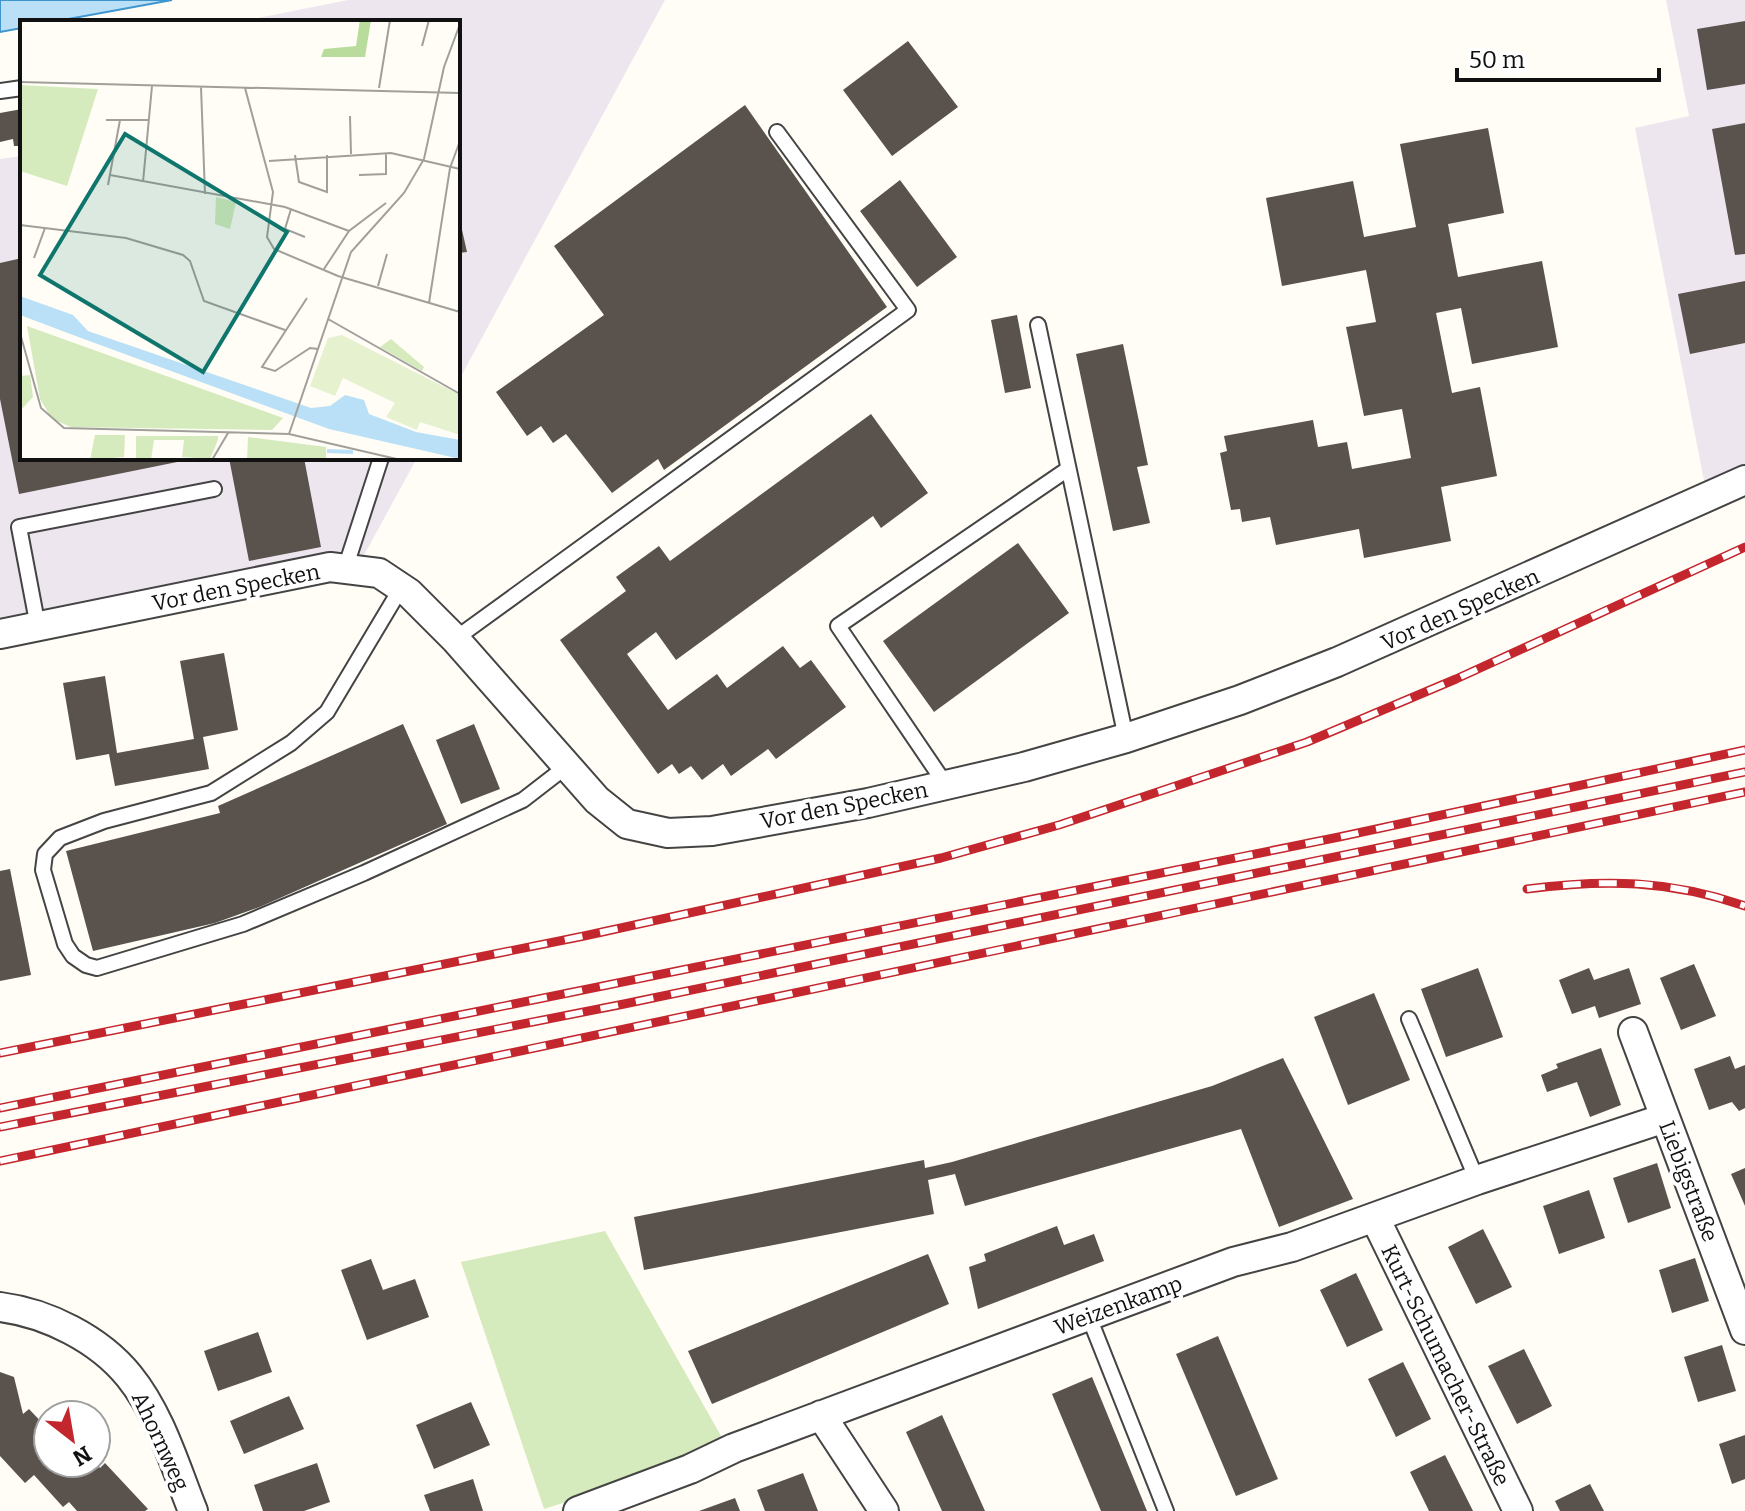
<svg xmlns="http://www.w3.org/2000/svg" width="1745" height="1511" viewBox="0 0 1745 1511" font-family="Bitter,serif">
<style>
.industrial{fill:#eee6ef}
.green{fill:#d5ebbd}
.water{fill:#b9e0f7;stroke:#3f96cf;stroke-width:2}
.building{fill:#5a524d}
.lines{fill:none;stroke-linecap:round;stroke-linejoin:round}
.lane-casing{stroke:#444;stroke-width:18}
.street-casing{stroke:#444;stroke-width:32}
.lane{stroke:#fff;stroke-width:14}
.street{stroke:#fff;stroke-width:28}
.rail-casing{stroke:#c4262e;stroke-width:9}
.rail{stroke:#fff;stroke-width:6;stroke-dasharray:18;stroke-linecap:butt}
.labels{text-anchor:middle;stroke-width:8;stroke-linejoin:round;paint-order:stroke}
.street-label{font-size:22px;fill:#111;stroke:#fff}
.inset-river{fill:none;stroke:#b9e0f7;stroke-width:4}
.inset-road{fill:none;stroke:#a09f9a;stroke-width:2}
.view{fill:#0f766e;fill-opacity:0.15;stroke:#0f766e;stroke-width:4}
.inset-edge{fill:none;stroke:#111;stroke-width:4}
</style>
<rect width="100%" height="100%" fill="#fffdf5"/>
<path class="industrial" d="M348 0H665L458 382V22H237Z
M1666 0H1745V495L1710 511 1635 128 1689 116Z
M22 156V458H417L363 557 0 629V159Z"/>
<path class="green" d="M605 1231 729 1450 544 1509 461 1262Z"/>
<path class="water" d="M0 0H172L52 22H22V28L0 32Z"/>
<path class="building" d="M1745 21V84L1707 90 1697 29Z
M908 41 958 107 892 156 843 90Z
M745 105 887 307 664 470 658 459 612 493 566 434 553 443 541 426 527 436 496 392 604 315 554 246Z
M22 109V146H14L13 139 0 142V113Z
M1745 123V254L1735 255 1712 129Z
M1488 128 1504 213 1448 224 1458 277 1542 261 1558 347 1472 364 1461 308 1436 313 1452 393 1480 387 1497 476 1441 487 1451 541 1364 558 1359 529 1276 545 1270 517 1242 522 1240 509 1231 510 1220 453 1227 451 1224 436 1313 420 1318 447 1347 442 1352 469 1411 458 1402 409 1364 416 1346 327 1376 322 1366 270 1282 286 1266 198 1353 181 1364 237 1416 227 1400 144Z
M900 180 957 257 917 287 860 211Z
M458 212 467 252 458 253Z
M22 258V458L192 459 19 494 0 399V263Z
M1745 281V343L1690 354 1678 294Z
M1017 315 1031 388 1005 393 991 320Z
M1123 344 1148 465 1137 467 1150 523 1113 531 1076 354Z
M871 414 928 493 881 528 873 516 676 660 656 632 627 654 668 710 717 674 727 688 783 646 800 668 811 660 846 707 776 759 768 749 731 776 723 764 702 780 691 766 679 774 672 764 658 774 560 640 626 591 616 577 659 546 670 561Z
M229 458H304L321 547 249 561Z
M1018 543 1069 613 934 712 883 641Z
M224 653 238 730 203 737 209 769 115 786 109 754 76 760 63 683 105 676 117 753 194 739 180 661Z
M403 724 447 824 262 906 215 923 93 951 66 851 220 813 218 806Z
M474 724 500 789 461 804 436 740Z
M10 869 31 975 0 981V871Z
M1694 964 1716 1016 1681 1030 1660 978Z
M1478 968 1503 1037 1446 1057 1421 989Z
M1589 968 1594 980 1629 968 1641 1004 1599 1018 1595 1006 1572 1014 1559 980Z
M1374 993 1410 1080 1348 1105 1314 1017Z
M1601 1048 1621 1105 1590 1117 1577 1082 1547 1092 1541 1075 1558 1068 1556 1064Z
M1730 1056 1735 1069 1745 1065V1108L1739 1111 1732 1102 1709 1110 1694 1069Z
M1283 1058 1353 1199 1279 1227 1241 1129 965 1206 955 1174 928 1180 934 1214 644 1270 634 1217 924 1160 925 1168 952 1162 1212 1086Z
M1657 1163 1671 1208 1628 1223 1613 1178Z
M1745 1168V1206L1731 1174Z
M1589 1190 1605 1238 1559 1254 1543 1206Z
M1057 1226 1064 1245 1094 1234 1104 1261 978 1309 969 1267 986 1261 984 1254Z
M1483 1229 1512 1287 1476 1304 1448 1247Z
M928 1254 949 1304 712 1404 688 1351Z
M1695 1258 1709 1301 1672 1313 1659 1270Z
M371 1259 383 1290 415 1279 429 1317 367 1340 341 1270Z
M1356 1273 1383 1330 1347 1347 1320 1290Z
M258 1332 272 1372 218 1391 204 1351Z
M1218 1336 1278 1479 1236 1496 1176 1354Z
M1722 1345 1736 1391 1698 1402 1684 1357Z
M1524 1349 1552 1406 1517 1424 1488 1366Z
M1403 1362 1431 1419 1396 1437 1368 1379Z
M0 1372 14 1377 23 1414 29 1409 48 1429V1463H96L100 1468 105 1463 148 1509 145 1511H77L69 1502 63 1507 34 1475 25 1483 0 1456Z
M1092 1377 1122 1450 1147 1511H1101L1052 1394Z
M289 1396 304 1429 244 1454 230 1421Z
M471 1402 490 1445 434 1469 416 1425Z
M942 1415 985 1511H942L906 1432Z
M1745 1435V1479L1732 1484 1719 1444Z
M1445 1455 1473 1511H1429L1410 1472Z
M317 1463 330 1502 304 1511H263L254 1485Z
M803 1473 818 1511H765L757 1490Z
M473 1479 483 1511H430L424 1495Z
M1590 1484 1604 1511H1560L1555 1501Z
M735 1498 740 1511H699Z"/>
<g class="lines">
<g class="lane-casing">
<path id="lane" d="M0 91 22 88
M1038 325 1126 738
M345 569 381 458
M401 588 327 712 291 743 211 793 104 821 60 838 45 854 43 870 65 944 73 956 86 965 97 968 243 924 364 873 523 800 567 766
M38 627 19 527 214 489
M455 639 908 310 777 132
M946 785 838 626 1068 469
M1409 1019 1477 1180
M1089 1317 1166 1511"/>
</g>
<g class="street-casing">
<path id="street" d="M0 634 330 567 379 573 409 593 455 639 597 800 627 824 668 833 712 831 868 803 1024 767 1126 738 1240 700 1337 662 1745 480
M1633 1032 1745 1330
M1375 1218 1518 1511
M0 1307C47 1313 99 1339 129 1376 160 1414 175 1466 193 1511
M821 1415 884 1511
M578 1511 690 1469 734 1448 1233 1262 1292 1247 1477 1180 1665 1118"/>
</g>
<use href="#lane" class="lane"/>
<use href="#street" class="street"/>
<g class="rail-casing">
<path id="rail" d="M1527 889C1605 879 1670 880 1745 906
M0 1053 584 936 941 858 1059 825 1307 742 1456 679 1745 547
M0 1108 1339 837 1745 750
M0 1127 624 1004 1745 772
M0 1161 1745 792"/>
</g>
<use href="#rail" class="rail"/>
</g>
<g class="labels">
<g class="street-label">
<text transform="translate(236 587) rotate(-11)" y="8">Vor den Specken</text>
<text transform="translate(1460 609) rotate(-24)" y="8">Vor den Specken</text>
<text transform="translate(844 805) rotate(-11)" y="8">Vor den Specken</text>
<text transform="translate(1689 1181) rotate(69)" y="8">Liebigstraße</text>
<text transform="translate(1118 1305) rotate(-20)" y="8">Weizenkamp</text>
<text transform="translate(1446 1365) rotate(64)" y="8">Kurt-Schumacher-Straße</text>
<text transform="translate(161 1441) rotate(65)" y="8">Ahornweg</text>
</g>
</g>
<g transform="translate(20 20)">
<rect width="440" height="440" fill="#fffdf5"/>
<path d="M0 65 78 69 47 166 0 151ZM196 177 216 182 210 209 195 204ZM7 306 263 398 252 410 51 407 32 399 20 379ZM371 319 404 347 402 351 360 327ZM10 355 13 377 0 391V356ZM75 415H105L104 437 70 440ZM116 416H198V420L190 439 162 437 164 420H134L131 440H116ZM228 417 306 427V440H227Z" fill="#d5ebbd"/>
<path d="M340 0H351L345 37H301L304 29 336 26Z" fill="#b9dc9c"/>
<path d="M322 315 440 375V415L400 402 397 410 366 397 375 383 323 358 315 376 290 366 308 318Z" fill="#e6f2cf"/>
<path d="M0 276 53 295 68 311 291 388 310 386 325 375 344 380 349 394 396 412 440 420V439L309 409 53 315 0 295Z" fill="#b9e0f7"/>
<path class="inset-river" d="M307 431 333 432"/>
<path class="inset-road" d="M402 26 409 0M0 62 440 73M181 67 185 174M225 68 253 172 247 217 254 229 318 256 440 292M359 68 370 0M330 96 331 134M86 100H128M275 135 279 162 307 172V135M249 141 371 133 440 149M90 155 265 187 329 211M339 155 366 154V133M123 162 132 66M88 165 100 100M271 189 265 209 285 217M0 205 106 218 163 235 170 241 184 281 265 310M14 238 25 208M304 249 329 211 366 183M358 266 367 234M287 278 242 347 255 351 290 328 298 329M409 283 430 148 440 121M308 299 440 374M0 313 21 388 44 408 269 414 381 440M269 414 331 232 384 173 404 139 424 47 440 4M192 440 208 413"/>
<path class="view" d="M105 114 267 212 183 352 20 255Z"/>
<rect width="440" height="440" class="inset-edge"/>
</g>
<g transform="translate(72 1439) rotate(149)"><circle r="38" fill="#ffffff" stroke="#a0a0a0" stroke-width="2"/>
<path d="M0-6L14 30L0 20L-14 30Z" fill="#c4262e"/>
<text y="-12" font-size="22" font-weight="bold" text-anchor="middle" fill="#111111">N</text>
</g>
<path d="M1457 68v12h202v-12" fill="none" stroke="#111111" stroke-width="4"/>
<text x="1469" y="68" font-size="24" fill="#111111" stroke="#ffffff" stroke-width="6" paint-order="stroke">50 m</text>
</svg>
